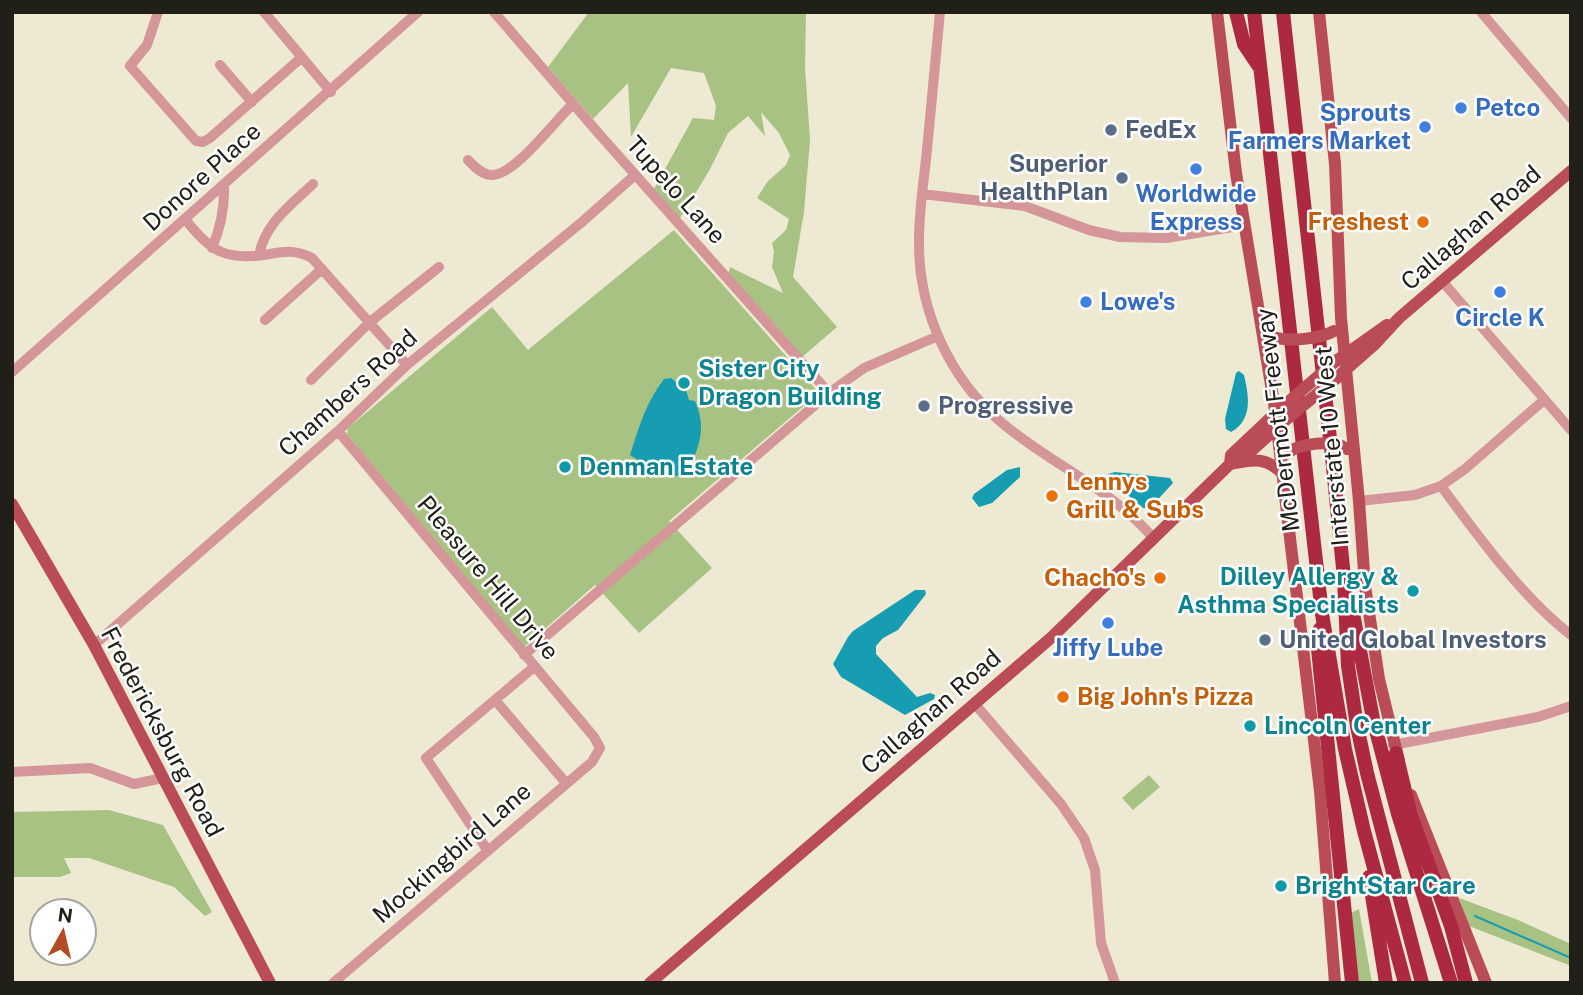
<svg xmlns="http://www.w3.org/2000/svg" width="1583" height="995" viewBox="0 0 1583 995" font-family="'Public Sans',sans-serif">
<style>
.green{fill:#a8c284}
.water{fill:#169db2}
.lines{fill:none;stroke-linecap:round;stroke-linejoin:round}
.stream{stroke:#169db2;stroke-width:2}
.minor{stroke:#d59699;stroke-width:10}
.major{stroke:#ba4c58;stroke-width:12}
.highway{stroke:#ad2941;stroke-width:14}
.major-bridge{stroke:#ba4c58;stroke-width:12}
.shop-dot{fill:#3f7fe0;stroke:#fff;stroke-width:2.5}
.service-dot{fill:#5c6f8a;stroke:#fff;stroke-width:2.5}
.food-dot{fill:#e8710a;stroke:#fff;stroke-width:2.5}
.culture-dot{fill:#0f9aa8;stroke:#fff;stroke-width:2.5}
.labels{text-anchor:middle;stroke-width:5;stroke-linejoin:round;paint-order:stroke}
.shop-label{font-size:24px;font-weight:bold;fill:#366cbe;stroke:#fff}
.service-label{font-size:24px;font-weight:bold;fill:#4e5e75;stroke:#fff;text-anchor:start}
.street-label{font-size:24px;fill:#212018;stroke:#fff}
.food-label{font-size:24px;font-weight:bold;fill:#c56008;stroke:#fff;text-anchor:end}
.culture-label{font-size:24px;font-weight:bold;fill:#0d838f;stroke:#fff;text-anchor:start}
</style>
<rect width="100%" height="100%" fill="#ede9d2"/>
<path class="green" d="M589 12H806L805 67 810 140 804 212 793 277 837 327 801 358 728 275 730 267 783 293 772 267 774 252 772 243 786 230 789 219 757 198 768 181 786 165 790 155 779 133 761 112 765 136 748 116 728 133 709 171 680 218 654 189 693 118 714 120 716 106 704 73 671 68 631 137 628 83 593 119 548 67Z
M674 230 819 393 669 521 712 568 639 633 595 585 524 647 347 434 348 428 492 307 528 350Z
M1149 775 1160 787 1133 810 1122 798Z
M109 810 163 825 212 912 205 916 174 887 89 858H64L71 873 60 877H12V812Z
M1459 898 1518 920 1571 944V966L1469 926Z
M1359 909 1372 983H1355L1347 915Z"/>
<path class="water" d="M1239 371 1244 375C1249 396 1253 420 1231 432L1226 429 1225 419 1236 373Z
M671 378 686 390 689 400 695 401C708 430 698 451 684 477L659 473 630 455C639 427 646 402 664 379Z
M1020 467V477L992 503 979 507 972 498 974 494 1007 470Z
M1115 472 1170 478 1173 483 1150 508H1143L1110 480 1108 474Z
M915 590H925L926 594 898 630 883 638 876 646V654L917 697 930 693 935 695 934 699 905 715 841 677 833 664 848 637 853 631Z"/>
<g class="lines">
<path class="stream" d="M1475 916 1571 958"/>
<path class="minor" d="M158 12 147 45 130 66 196 141 203 142 210 138 302 57
M264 12 331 92
M494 12 600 135 829 393
M940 12C936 58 931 104 927 150 924 180 919 210 919 240 918 310 949 378 1002 423 1051 464 1112 489 1154 539
M1481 12 1571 118
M220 65 252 102
M468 160C474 166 481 174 491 175 514 177 556 119 573 104
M922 194 1025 206 1089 230 1120 237 1166 238 1245 225
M186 220C211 253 228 261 270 254 286 251 297 250 312 258L407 365
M212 248C221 227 225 207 224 184
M259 256C264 224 291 205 313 184
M1442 281 1571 430
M265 320 322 269
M12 372 418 12
M311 380 370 322 439 267
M1441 486C1478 536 1522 597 1571 635
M1359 501 1415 495 1441 486 1465 469 1544 400
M94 645 338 431 407 365 582 222 635 175
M524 655 829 393 864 368 938 336
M495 700 566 783
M974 703 1061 804 1084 838 1095 870 1101 943 1115 983
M1393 745 1538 717 1571 706
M12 772 90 768 134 784 163 778
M488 851 426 758 534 667
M333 983 592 762 600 748 594 737 338 431"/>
<path class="major" d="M1217 12 1236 173 1274 403 1320 791 1335 983
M1319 12 1335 164 1341 318 1359 501 1365 586 1379 679 1399 761
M1339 359 1387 325
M1342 373 1375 344 1399 318 1571 171
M1239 462 1280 425
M1230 464 1231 455 1280 409
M12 504 94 645 270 983
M1411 795 1486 983
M650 983 1052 637 1230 464C1252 460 1265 456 1282 473"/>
<path class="highway" d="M1236 12 1244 44 1258 65
M1254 12 1322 614 1345 749 1364 831 1405 983
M1283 12 1332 457 1344 578 1348 666 1357 726 1367 773 1422 983
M1351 603 1373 719 1398 814 1451 983
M1320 629 1318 649 1352 983
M1396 753 1411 816 1451 926 1466 983
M1369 877 1386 983"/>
<path class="major-bridge" d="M1273 337C1289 342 1320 339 1334 331
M1280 409 1337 360
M1283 422 1339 376
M1286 454C1299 443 1334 439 1347 449"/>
</g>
<g class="shop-dot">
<circle cx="1461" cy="108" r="7"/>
<circle cx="1425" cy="127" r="7"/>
<circle cx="1196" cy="169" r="7"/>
<circle cx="1500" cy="292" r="7"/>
<circle cx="1086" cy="302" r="7"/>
<circle cx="1108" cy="623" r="7"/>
</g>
<g class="service-dot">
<circle cx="1111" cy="130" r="7"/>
<circle cx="1122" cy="178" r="7"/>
<circle cx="924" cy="406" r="7"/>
<circle cx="1265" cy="640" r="7"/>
</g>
<g class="food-dot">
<circle cx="1423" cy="222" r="7"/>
<circle cx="1052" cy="496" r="7"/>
<circle cx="1160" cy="578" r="7"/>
<circle cx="1063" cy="697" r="7"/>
</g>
<g class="culture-dot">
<circle cx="684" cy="383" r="7"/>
<circle cx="565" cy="467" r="7"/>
<circle cx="1413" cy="591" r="7"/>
<circle cx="1250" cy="726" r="7"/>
<circle cx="1281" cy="886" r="7"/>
</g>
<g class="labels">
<g class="shop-label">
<text x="1475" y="116" text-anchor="start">Petco</text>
<text x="1411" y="121" text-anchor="end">Sprouts<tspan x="1411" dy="28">Farmers Market</tspan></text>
<text x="1196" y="202">Worldwide<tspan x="1196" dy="28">Express</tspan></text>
<text x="1100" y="310" text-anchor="start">Lowe's</text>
<text x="1500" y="326">Circle K</text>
<text x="1108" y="656">Jiffy Lube</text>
</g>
<g class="service-label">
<text x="1125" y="138">FedEx</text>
<text x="1108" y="172" text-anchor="end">Superior<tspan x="1108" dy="28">HealthPlan</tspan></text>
<text x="938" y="414">Progressive</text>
<text x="1279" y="648">United Global Investors</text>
</g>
<g class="street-label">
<text transform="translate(202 177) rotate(-42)" y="8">Donore Place</text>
<text transform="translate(676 190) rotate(48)" y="8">Tupelo Lane</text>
<text transform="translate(1471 228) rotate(-41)" y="8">Callaghan Road</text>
<text transform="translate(348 393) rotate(-42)" y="8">Chambers Road</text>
<text transform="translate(1278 420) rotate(-97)" y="8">McDermott Freeway</text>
<text transform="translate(1332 446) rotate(-95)" y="8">Interstate 10 West</text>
<text transform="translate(488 578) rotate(50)" y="8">Pleasure Hill Drive</text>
<text transform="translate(931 712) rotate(-41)" y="8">Callaghan Road</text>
<text transform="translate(162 732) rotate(62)" y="8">Fredericksburg Road</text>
<text transform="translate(452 853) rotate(-41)" y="8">Mockingbird Lane</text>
</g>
<g class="food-label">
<text x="1409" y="230">Freshest</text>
<text x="1066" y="490" text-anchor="start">Lennys<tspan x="1066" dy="28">Grill &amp; Subs</tspan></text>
<text x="1146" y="586">Chacho's</text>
<text x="1077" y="705" text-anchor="start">Big John's Pizza</text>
</g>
<g class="culture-label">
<text x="698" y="377">Sister City<tspan x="698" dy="28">Dragon Building</tspan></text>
<text x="579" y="475">Denman Estate</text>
<text x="1399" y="585" text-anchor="end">Dilley Allergy &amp;<tspan x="1399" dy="28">Asthma Specialists</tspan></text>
<text x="1264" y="734">Lincoln Center</text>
<text x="1295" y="894">BrightStar Care</text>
</g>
</g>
<rect width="1583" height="995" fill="none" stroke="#212018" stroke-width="28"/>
<g transform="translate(63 932) rotate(8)"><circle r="33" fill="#ffffff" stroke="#a6a6a3" stroke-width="2"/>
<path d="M0-5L12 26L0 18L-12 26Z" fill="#b34c25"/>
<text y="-10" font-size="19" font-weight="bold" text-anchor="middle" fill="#212018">N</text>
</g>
</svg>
